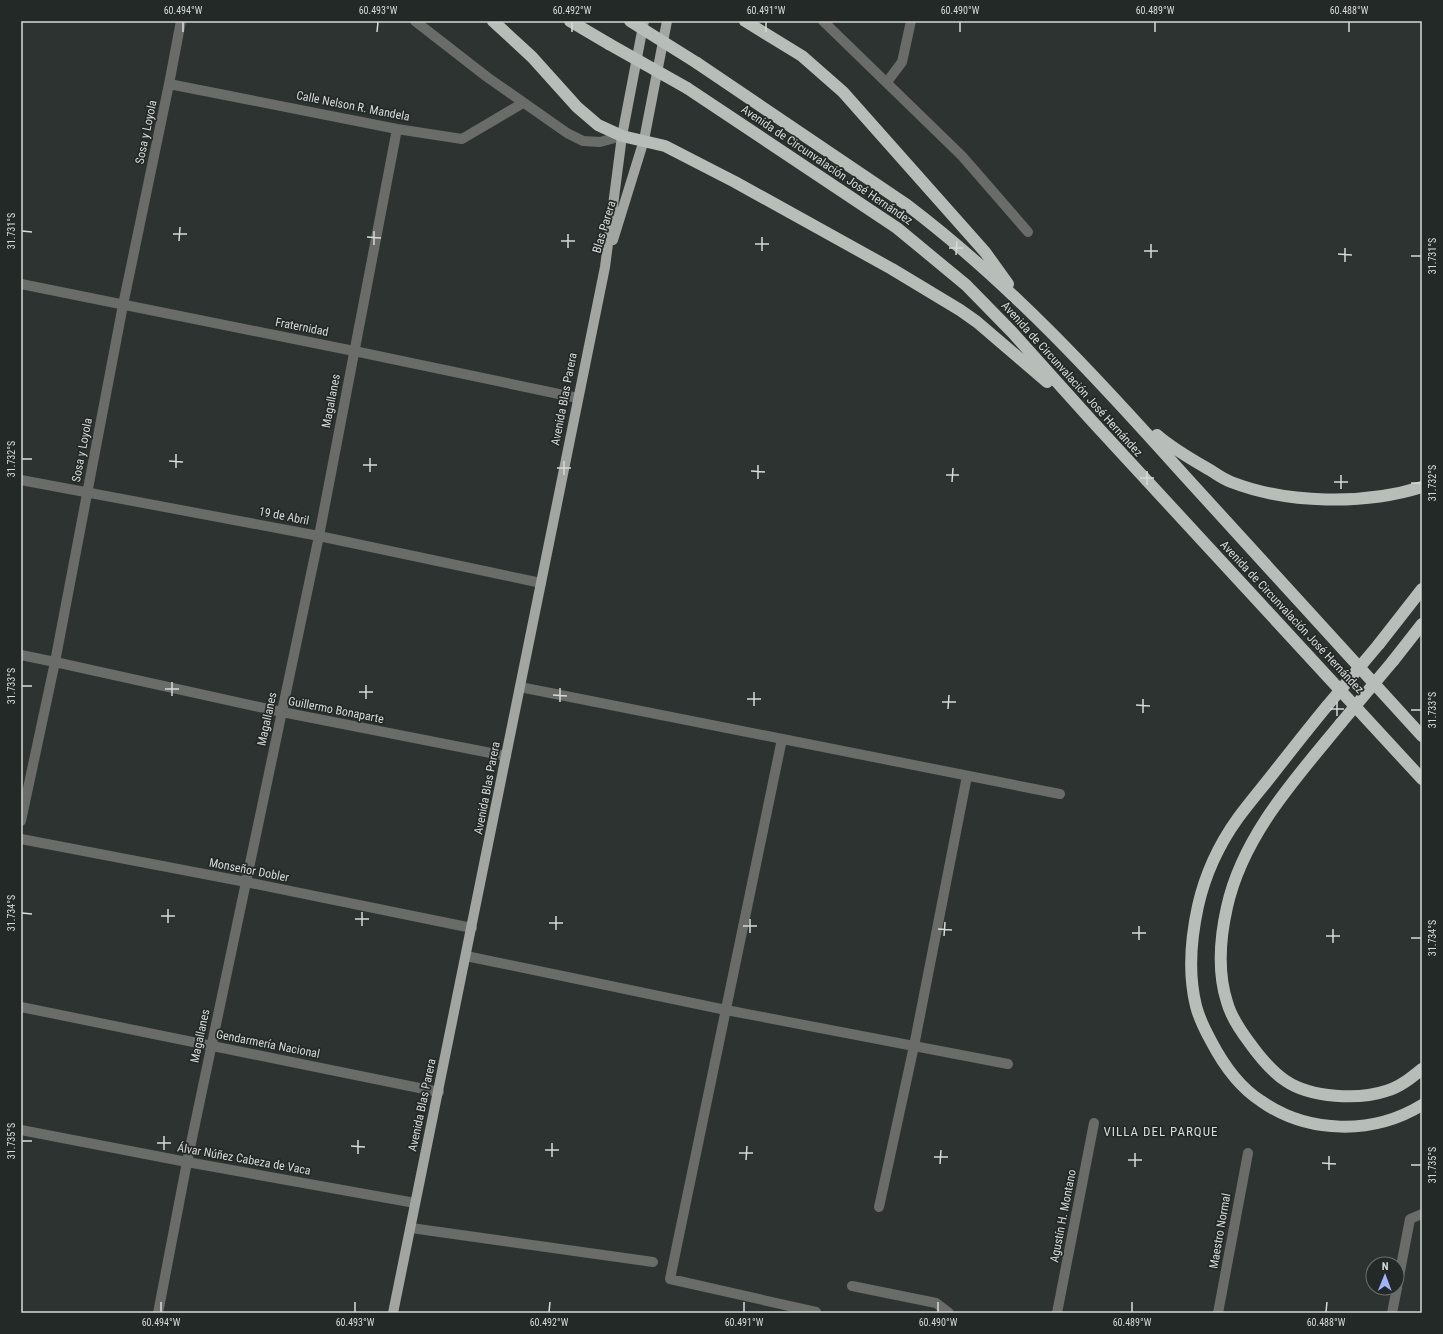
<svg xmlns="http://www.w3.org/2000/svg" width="1443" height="1334" viewBox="0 0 1443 1334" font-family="'Roboto Condensed',sans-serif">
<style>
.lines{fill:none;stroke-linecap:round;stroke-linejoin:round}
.minor{stroke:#6a6c6a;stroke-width:10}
.major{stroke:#a1a6a2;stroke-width:10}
.highway{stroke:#b7bdb8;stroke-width:12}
.highway-bridge{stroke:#b7bdb8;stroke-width:12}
.ticks{fill:none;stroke:#d6dad8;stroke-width:1.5}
.labels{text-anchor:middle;stroke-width:3.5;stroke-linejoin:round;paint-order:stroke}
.street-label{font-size:12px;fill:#d6dad8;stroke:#232926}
.neighbourhood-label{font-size:13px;letter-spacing:1px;fill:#d6dad8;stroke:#232926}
.neatline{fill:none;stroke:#d6dad8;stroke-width:1.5}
.ticks-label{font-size:10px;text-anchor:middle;fill:#d6dad8}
</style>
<rect width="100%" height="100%" fill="#2d3330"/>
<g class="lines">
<path class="minor" d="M415 21 487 77 567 133 583 141 600 142 622 136
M823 21 962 156 1028 232
M887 82 902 62 911 21
M169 84 397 129 462 139 523 103
M21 284 354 351 578 398
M21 480 319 536 541 583
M21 655 55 662 282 712 506 756
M520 687 1060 794
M782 739 670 1279 816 1312
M21 821 55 662 123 305 169 84 181 21
M21 839 246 882 472 928
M466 956 726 1010 1008 1064
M21 1007 439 1092
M21 1130 187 1162 415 1203
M879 1207 914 1046 967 776
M411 1228 653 1262
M852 1286 936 1303 949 1313
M1397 1287 1410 1219 1422 1214
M158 1313 187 1162 319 536 397 129
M1057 1313 1094 1123
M1218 1313 1248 1153
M1392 1313 1397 1288"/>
<path class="major" d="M613 240 644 140 667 21
M393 1313 605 267 622 136 644 21"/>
<path class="highway" d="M493 21 532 57 577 107 598 125 622 136 665 146 735 182 892 269 960 310 977 322 1047 382
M570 21 609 44
M745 21 802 56 843 92 985 252 1008 284
M697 63 907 205C1010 283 1098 379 1184 475 1263 562 1343 649 1422 736
M687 88 897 228 966 285 1012 332 1092 421 1422 779
M1157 435C1173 449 1191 459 1210 470 1216 474 1223 479 1231 482 1288 504 1364 505 1422 487
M1379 644 1422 589
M1393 661 1422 624
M1327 706C1308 729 1290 752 1272 775 1261 789 1249 803 1238 818 1220 843 1205 875 1198 906 1191 938 1188 974 1196 1006 1199 1018 1205 1030 1211 1041 1223 1064 1239 1087 1261 1101 1308 1134 1373 1135 1422 1105
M1341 723C1296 778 1243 835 1227 907 1220 938 1217 971 1227 1002 1231 1017 1240 1030 1249 1042 1259 1056 1272 1072 1286 1081 1311 1098 1359 1100 1386 1091 1400 1087 1411 1078 1422 1069"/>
<path class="highway-bridge" d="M630 21 697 63
M609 44 687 88
M1327 706 1379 644
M1341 723 1393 661"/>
</g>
<path class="ticks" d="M183 32V22M377 32 378 22M572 32V22M766 32V22M960 32V22M1155 32V22M1349 32V22M22 231 32 232M173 234H187M367 237 381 238M179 241 180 227M561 241H575M755 244H769M374 245V231M568 248V234M949 248H963M762 251V237M1144 251H1158M1338 254 1352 255M956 255 957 241M1411 256H1421M1151 258V244M1345 262V248M22 459H32M169 461 183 462M363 465H377M176 468V454M557 468H571M751 471 765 472M370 472V458M564 475V461M946 475H959M1140 478H1154M758 479V465M952 482 953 468M1334 482H1348M1411 483H1421M1147 485V471M1341 489V475M22 686H32M165 689H179M359 692H373M553 695 567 696M172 696V682M366 699V685M747 699H761M560 702V688M942 702H956M1136 705 1150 706M754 706V692M948 709 949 695M1330 709H1344M1411 710H1421M1143 713V699M1337 716V702M22 913 32 914M161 916H175M355 919H369M168 923V909M549 923H563M362 926V912M743 926H757M938 929 952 930M556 930V916M750 933V919M1132 933H1146M944 936 945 922M1326 936H1340M1411 938H1421M1139 940V926M1333 943V929M22 1141H32M157 1143H171M351 1146 365 1147M164 1150V1136M545 1150H559M739 1153H753M358 1154V1140M552 1157V1143M934 1157H948M746 1160 747 1146M1128 1160H1142M1322 1163 1336 1164M940 1164 941 1150M1411 1165H1421M1135 1167V1153M1329 1170V1156M161 1312V1302M355 1312V1302M549 1312 550 1302M744 1312V1302M938 1312V1302M1132 1312V1302M1326 1312 1327 1302"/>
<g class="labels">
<g class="street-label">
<text transform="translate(353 106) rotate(11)" y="4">Calle Nelson R. Mandela</text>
<text transform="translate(146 132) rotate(-78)" y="4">Sosa y Loyola</text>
<text transform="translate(827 165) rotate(34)" y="4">Avenida de Circunvalación José Hernández</text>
<text transform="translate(604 227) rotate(-73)" y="4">Blas Parera</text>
<text transform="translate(302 327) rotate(11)" y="4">Fraternidad</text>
<text transform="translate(1072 379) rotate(48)" y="4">Avenida de Circunvalación José Hernández</text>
<text transform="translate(564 399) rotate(-79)" y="4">Avenida Blas Parera</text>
<text transform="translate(331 401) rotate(-79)" y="4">Magallanes</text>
<text transform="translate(82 450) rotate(-79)" y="4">Sosa y Loyola</text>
<text transform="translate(284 516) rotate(11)" y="4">19 de Abril</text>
<text transform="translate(1292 617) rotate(47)" y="4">Avenida de Circunvalación José Hernández</text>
<text transform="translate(336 710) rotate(11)" y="4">Guillermo Bonaparte</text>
<text transform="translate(267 719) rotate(-78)" y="4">Magallanes</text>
<text transform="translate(487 788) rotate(-79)" y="4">Avenida Blas Parera</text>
<text transform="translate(249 870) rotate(11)" y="4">Monseñor Dobler</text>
<text transform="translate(200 1036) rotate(-78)" y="4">Magallanes</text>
<text transform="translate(268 1044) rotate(11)" y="4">Gendarmería Nacional</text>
<text transform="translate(422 1105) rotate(-78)" y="4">Avenida Blas Parera</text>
<text transform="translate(244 1159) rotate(10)" y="4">Álvar Núñez Cabeza de Vaca</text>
<text transform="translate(1063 1216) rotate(-79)" y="4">Agustín H. Montano</text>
<text transform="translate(1220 1231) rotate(-80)" y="4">Maestro Normal</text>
</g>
<g class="neighbourhood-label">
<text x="1161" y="1136">VILLA DEL PARQUE</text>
</g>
</g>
<rect width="1443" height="1334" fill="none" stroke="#232926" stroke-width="44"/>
<g transform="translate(1385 1276) rotate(1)"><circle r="19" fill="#232926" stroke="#6b706d"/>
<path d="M0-3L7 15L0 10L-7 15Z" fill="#a3b2fd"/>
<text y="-6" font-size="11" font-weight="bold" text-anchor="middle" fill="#d6dad8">N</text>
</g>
<rect x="22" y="22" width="1399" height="1290" class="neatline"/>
<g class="ticks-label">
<text x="183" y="14">60.494°W</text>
<text x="378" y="14">60.493°W</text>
<text x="572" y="14">60.492°W</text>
<text x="766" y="14">60.491°W</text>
<text x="960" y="14">60.490°W</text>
<text x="1155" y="14">60.489°W</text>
<text x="1349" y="14">60.488°W</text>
<text transform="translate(11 231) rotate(-90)" y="4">31.731°S</text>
<text transform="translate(1432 256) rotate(-90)" y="4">31.731°S</text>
<text transform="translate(11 459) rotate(-90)" y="4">31.732°S</text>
<text transform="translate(1432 483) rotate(-90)" y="4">31.732°S</text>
<text transform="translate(11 686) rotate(-90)" y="4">31.733°S</text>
<text transform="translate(1432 710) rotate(-90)" y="4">31.733°S</text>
<text transform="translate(11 913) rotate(-90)" y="4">31.734°S</text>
<text transform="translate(1432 938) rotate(-90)" y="4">31.734°S</text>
<text transform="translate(11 1141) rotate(-90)" y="4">31.735°S</text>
<text transform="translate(1432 1165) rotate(-90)" y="4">31.735°S</text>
<text x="161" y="1326">60.494°W</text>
<text x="355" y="1326">60.493°W</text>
<text x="549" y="1326">60.492°W</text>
<text x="744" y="1326">60.491°W</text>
<text x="938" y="1326">60.490°W</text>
<text x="1132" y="1326">60.489°W</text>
<text x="1326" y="1326">60.488°W</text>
</g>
</svg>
